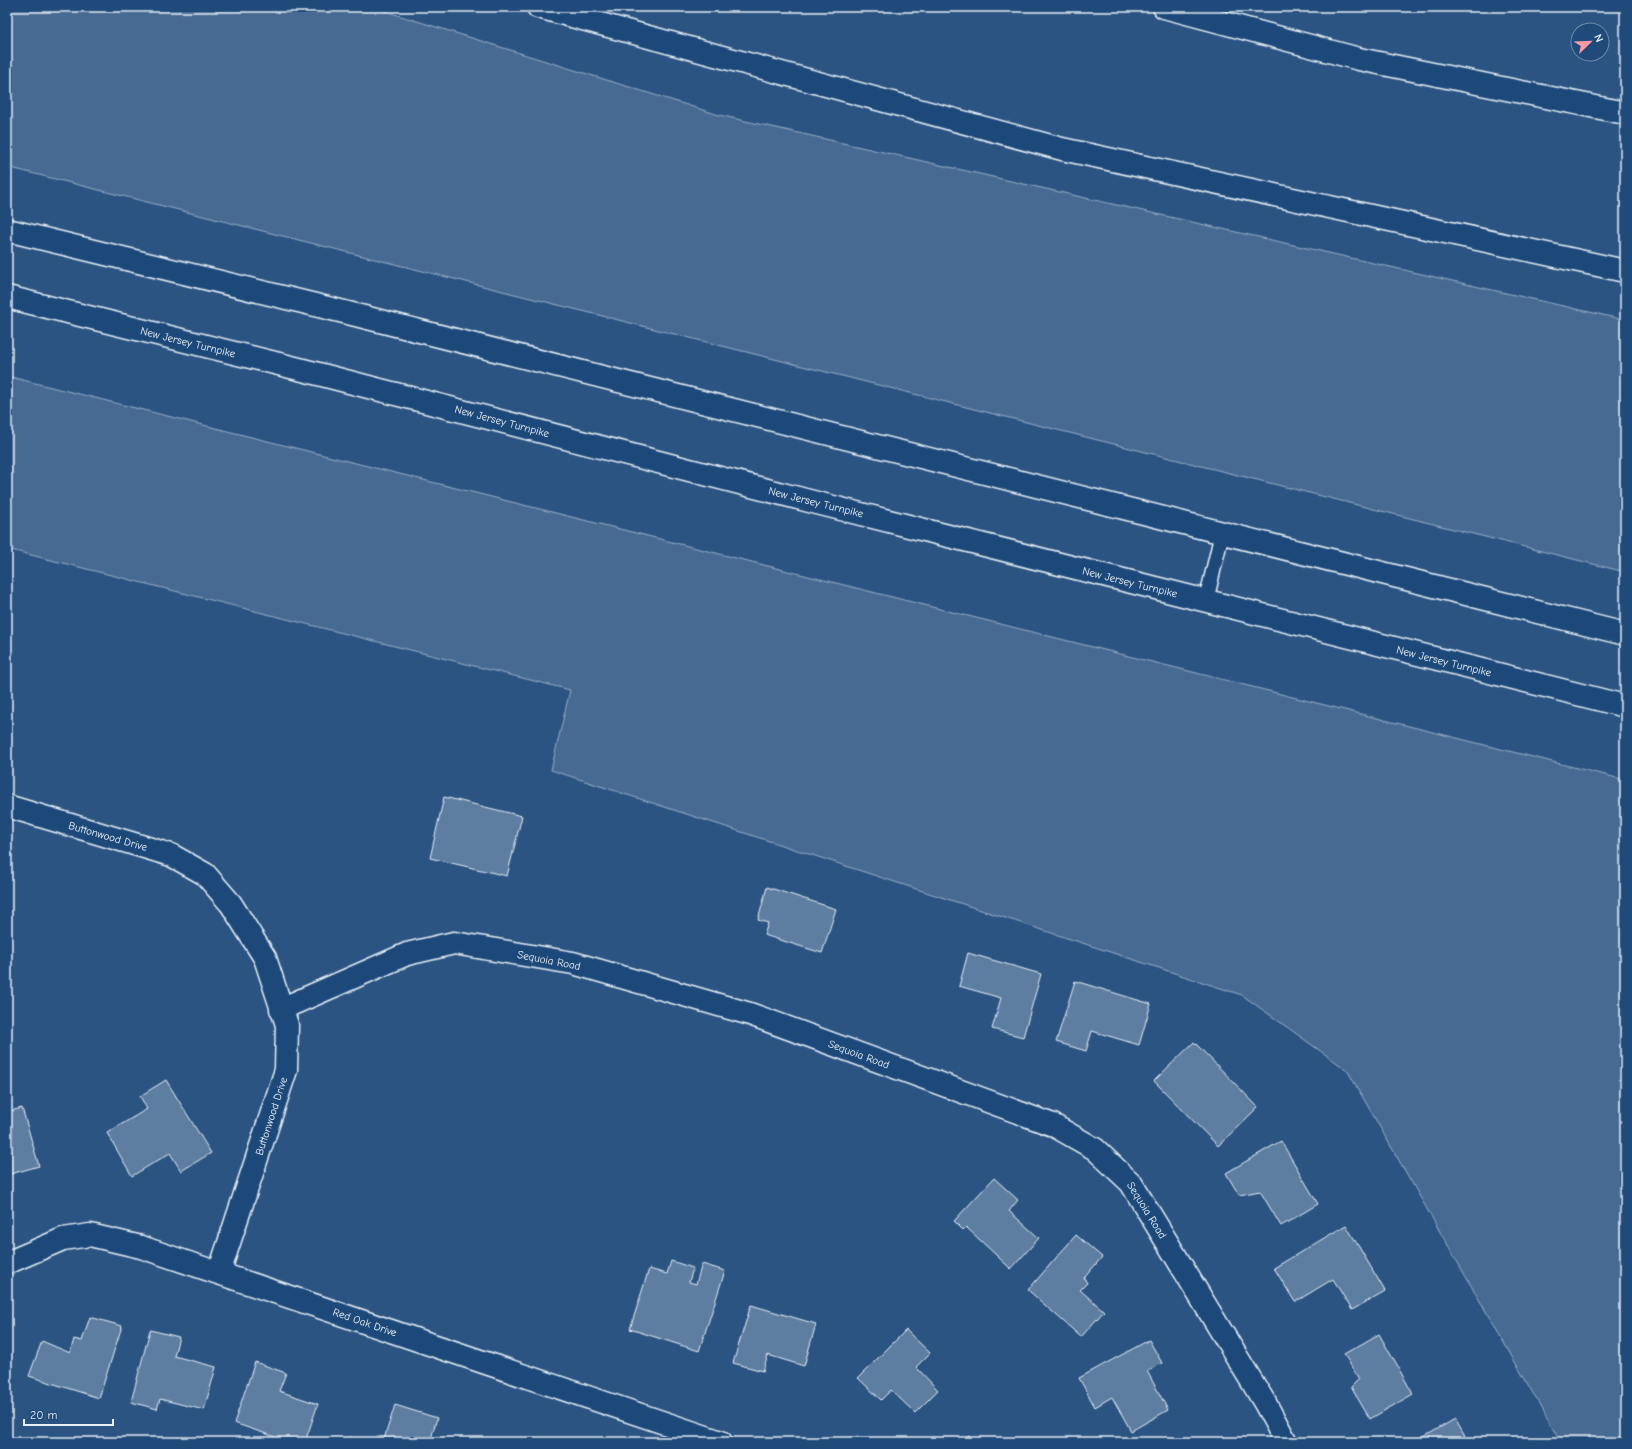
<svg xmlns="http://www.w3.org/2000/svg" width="1632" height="1449" viewBox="0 0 1632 1449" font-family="'Comic Neue',sans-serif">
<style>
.green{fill:#476b93;stroke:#98aec6}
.building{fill:#5d7da1;stroke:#e8f1f8}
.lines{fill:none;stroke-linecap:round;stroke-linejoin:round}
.lane-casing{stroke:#e8f1f8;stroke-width:17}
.street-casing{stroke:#e8f1f8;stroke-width:25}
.highway-casing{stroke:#e8f1f8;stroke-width:25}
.lane{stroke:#1f4a7a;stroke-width:14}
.street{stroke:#1f4a7a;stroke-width:22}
.highway{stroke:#1f4a7a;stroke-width:22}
.labels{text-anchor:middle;stroke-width:3;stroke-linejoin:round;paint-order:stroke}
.street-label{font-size:11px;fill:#e8f1f8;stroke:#1f4a7a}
</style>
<rect width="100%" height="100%" fill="#2b5482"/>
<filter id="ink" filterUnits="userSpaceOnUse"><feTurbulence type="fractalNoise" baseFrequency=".025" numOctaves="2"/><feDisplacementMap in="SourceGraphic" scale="8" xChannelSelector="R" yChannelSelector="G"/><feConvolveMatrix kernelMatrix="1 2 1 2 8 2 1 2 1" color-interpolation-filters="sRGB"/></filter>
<g filter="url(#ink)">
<path class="green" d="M7 7H372L719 115 1625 320V572L7 167Z
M7 376 1625 780V1442H1561L1347 1070 1242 995 551 770 570 690 7 549Z"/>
<path class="building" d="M444 797 522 816 507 876 430 858Z
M767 887 836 909 822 953 764 935 768 923 758 920Z
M968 953 1041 974 1023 1037 992 1029 1001 998 959 986Z
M1075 981 1151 1004 1139 1045 1092 1031 1086 1051 1056 1042Z
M1194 1042 1258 1107 1218 1146 1154 1081Z
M166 1080 211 1153 181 1171 170 1153 132 1176 107 1133 147 1109 140 1096Z
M22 1108 39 1166 7 1175V1112Z
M1281 1141 1318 1204 1281 1226 1260 1191 1239 1195 1226 1173Z
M994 1178 1018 1200 1009 1211 1039 1238 1011 1269 966 1227 963 1230 954 1221Z
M1346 1225 1385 1291 1352 1310 1333 1279 1295 1302 1274 1268Z
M1076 1235 1102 1257 1084 1278 1087 1283 1080 1290 1104 1311 1081 1337 1028 1290Z
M671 1261 693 1268 689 1282 696 1284 702 1264 725 1271 699 1351 630 1329 649 1269 667 1274Z
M751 1305 816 1324 804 1366 768 1355 763 1371 733 1363Z
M90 1317 122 1326 99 1398 29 1376 42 1341 70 1353 74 1339 82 1341Z
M150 1330 179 1337 174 1356 216 1367 204 1410 160 1399 157 1409 131 1402Z
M906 1330 930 1353 916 1367 938 1390 915 1413 891 1390 881 1400 858 1378Z
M1379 1334 1413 1394 1370 1419 1351 1387 1359 1379 1344 1354Z
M1149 1340 1162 1363 1147 1371 1168 1410 1131 1431 1112 1397 1095 1407 1079 1378Z
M255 1362 286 1373 279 1391 318 1404 305 1442H290L234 1423Z
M395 1405 437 1418 430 1442H383Z
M1455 1419 1468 1442H1425L1422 1438Z
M969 1436 973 1442H961Z
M350 1437 364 1442H348Z"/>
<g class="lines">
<g class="lane-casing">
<path id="lane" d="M1206 601 1222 533"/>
</g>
<g class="street-casing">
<path id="street" d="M7 806 171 855 205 874 231 904 265 958 287 1025 286 1070 219 1273
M281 1009 407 954 454 943 573 963 750 1014 1053 1125 1095 1149 1131 1183 1265 1403 1286 1442
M7 1263 63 1239 90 1235 141 1247 721 1442"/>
</g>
<g class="highway-casing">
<path id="highway" d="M538 7 1062 149 1625 271
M1164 7 1359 59 1625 113
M7 230 340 311 1625 634
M7 297 299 369 817 503 1625 706"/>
</g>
<use href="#lane" class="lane"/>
<use href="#street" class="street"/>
<use href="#highway" class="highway"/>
</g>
</g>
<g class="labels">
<g class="street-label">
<text transform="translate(188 342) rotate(14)" y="4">New Jersey Turnpike</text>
<text transform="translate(502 421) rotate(15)" y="4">New Jersey Turnpike</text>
<text transform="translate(816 502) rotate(14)" y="4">New Jersey Turnpike</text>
<text transform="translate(1130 582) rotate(14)" y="4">New Jersey Turnpike</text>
<text transform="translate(1444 661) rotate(14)" y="4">New Jersey Turnpike</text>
<text transform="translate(108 836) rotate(16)" y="4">Buttonwood Drive</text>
<text transform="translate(549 960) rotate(11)" y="4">Sequoia Road</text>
<text transform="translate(859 1054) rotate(20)" y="4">Sequoia Road</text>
<text transform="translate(271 1116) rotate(-72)" y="4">Buttonwood Drive</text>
<text transform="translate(1147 1210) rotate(58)" y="4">Sequoia Road</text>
<text transform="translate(365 1322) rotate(19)" y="4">Red Oak Drive</text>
</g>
</g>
<rect width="1632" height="1449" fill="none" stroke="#1f4a7a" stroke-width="24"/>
<rect x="12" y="12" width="1608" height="1425" fill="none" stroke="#e8f1f8" stroke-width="1.5" filter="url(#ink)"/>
<g transform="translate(1590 42) rotate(67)"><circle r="19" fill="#1f4a7a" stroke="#6f8dac"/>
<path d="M0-3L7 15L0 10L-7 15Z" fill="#ff9aa2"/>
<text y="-6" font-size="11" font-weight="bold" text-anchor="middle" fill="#e8f1f8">N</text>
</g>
<path d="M24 1419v6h89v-6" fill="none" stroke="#e8f1f8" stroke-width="2"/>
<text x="30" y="1419" font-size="12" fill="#e8f1f8" stroke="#1f4a7a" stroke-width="3" paint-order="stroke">20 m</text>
</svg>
